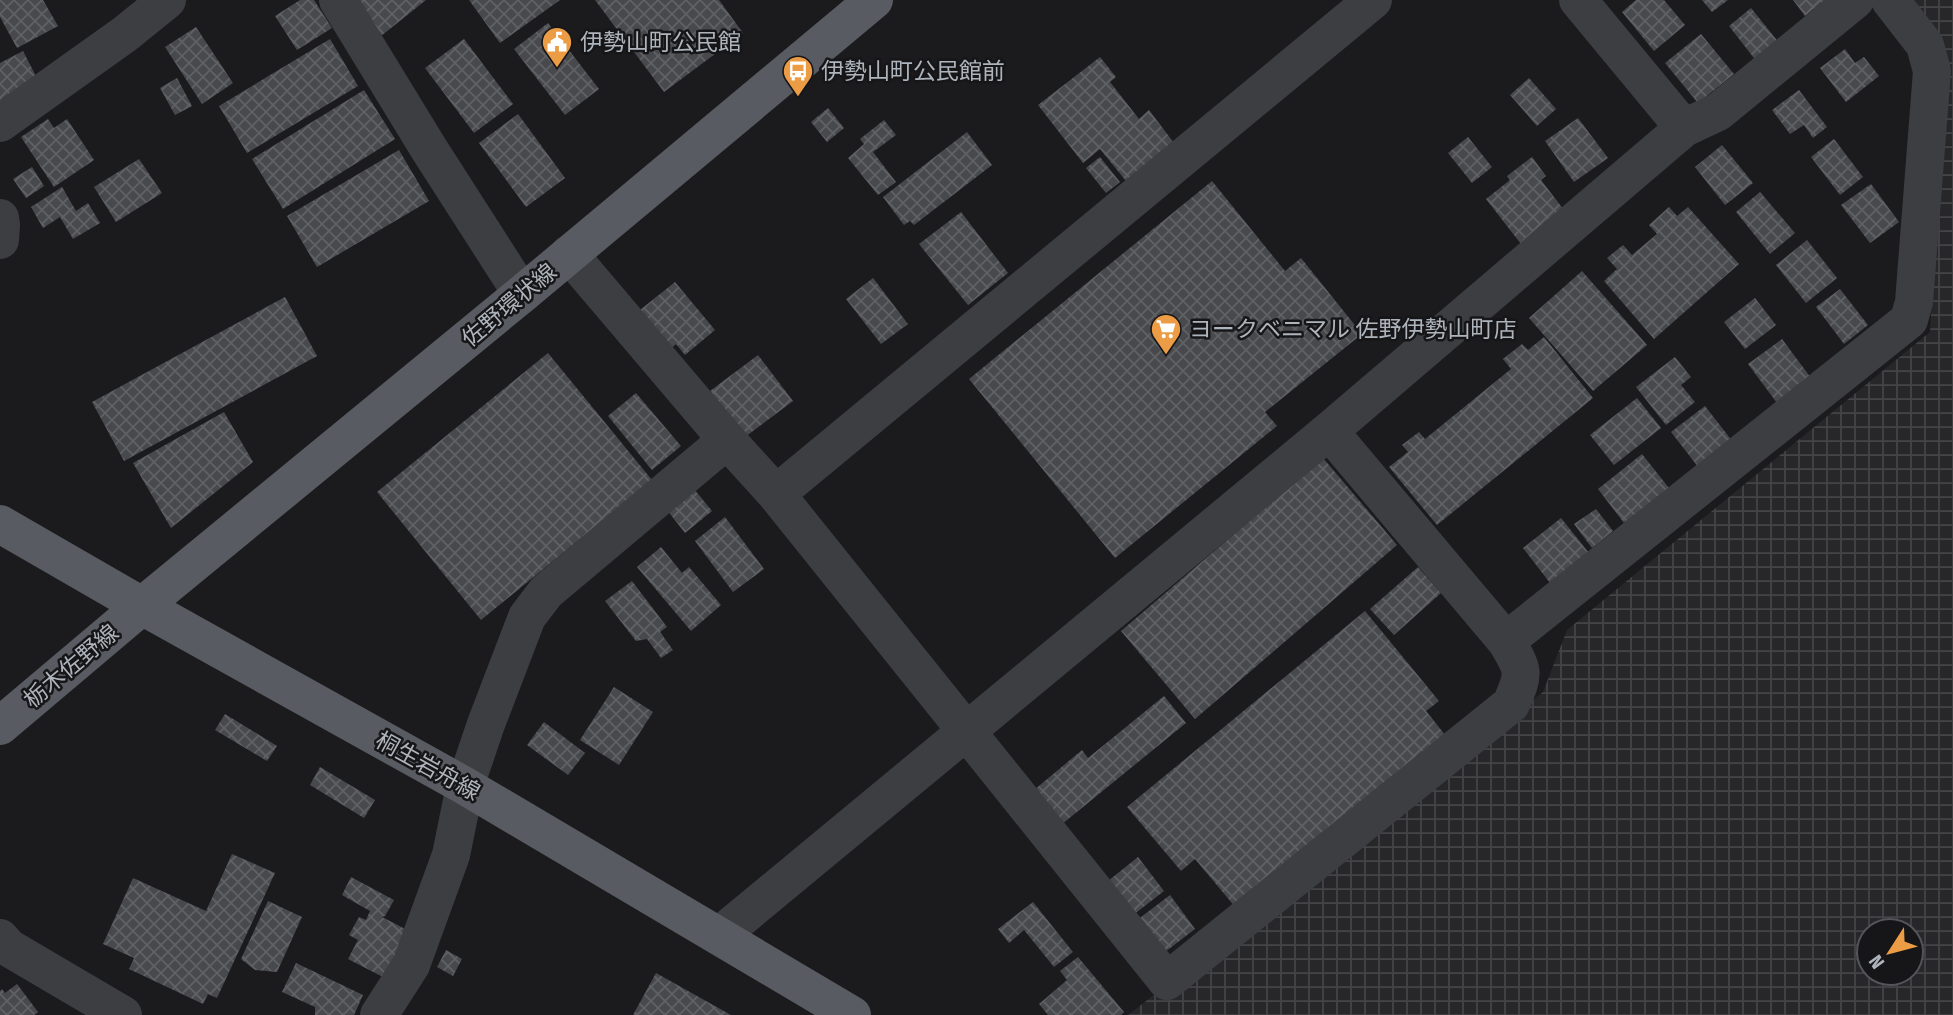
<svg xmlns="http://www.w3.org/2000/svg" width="1953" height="1015" viewBox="0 0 1953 1015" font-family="'Fira Sans Condensed','Noto Sans JP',sans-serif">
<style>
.industrial{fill:url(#industrial-grid);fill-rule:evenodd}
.building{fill:url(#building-cross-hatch)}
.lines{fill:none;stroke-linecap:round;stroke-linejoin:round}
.minor{stroke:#3c3e42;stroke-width:38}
.major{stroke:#585b61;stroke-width:38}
.labels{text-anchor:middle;stroke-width:5;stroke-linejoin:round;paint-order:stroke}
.poi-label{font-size:23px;fill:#aeb4bc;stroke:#161618;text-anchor:start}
.street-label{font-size:23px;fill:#aeb4bc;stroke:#161618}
</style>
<defs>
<pattern id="industrial-grid" width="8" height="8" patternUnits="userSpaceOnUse" patternTransform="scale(1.75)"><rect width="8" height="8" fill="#27272a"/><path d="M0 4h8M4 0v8" fill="none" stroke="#444447"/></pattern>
<pattern id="building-cross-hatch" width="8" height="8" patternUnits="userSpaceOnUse" patternTransform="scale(1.75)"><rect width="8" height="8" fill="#48494d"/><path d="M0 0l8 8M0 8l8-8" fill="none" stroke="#606165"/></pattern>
</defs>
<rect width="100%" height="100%" fill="#1b1b1d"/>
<path class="industrial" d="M1906 0H1953V1015H1128L1543 692 1567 630 1930 332 1946 50ZM1869 931H1911V973H1869Z"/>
<path class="building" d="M0 0H43L58 26 17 48 0 17Z
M300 0H314L332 28 297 50 275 16Z
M344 0H426L376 40Z
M469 0H560L500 43Z
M595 0H719L743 33 664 92Z
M1636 0H1664L1685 25 1654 51 1622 12Z
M1702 0H1728L1712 12Z
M1793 0H1825L1805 16Z
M1751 8 1780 44 1757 62 1729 26Z
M548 23 599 89 565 115 514 49Z
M196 27 233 83 202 104 165 47Z
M1701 34 1734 74 1698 103 1665 63Z
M330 39 358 86 247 153 219 106Z
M464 39 513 104 474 133 425 68Z
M1845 49 1855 63 1864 57 1879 76 1846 102 1820 68Z
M23 51 39 82 0 102V63Z
M1100 57 1116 77 1110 82 1139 119 1149 110 1174 143 1126 181 1100 149 1083 163 1038 105Z
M177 78 192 106 175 115 160 88Z
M1529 78 1556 109 1537 126 1510 95Z
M364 90 395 139 283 209 252 159Z
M1799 90 1827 127 1813 138 1804 125 1790 134 1772 110Z
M828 108 844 128 827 142 811 122Z
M518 114 565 178 526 207 479 143Z
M1578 118 1608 158 1574 182 1545 141Z
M48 119 54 128 67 119 94 160 54 187 21 137Z
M884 120 896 135 873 152 896 182 878 195 848 158 864 144 860 139Z
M967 132 992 165 914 225 910 221 904 225 883 197Z
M1468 137 1492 167 1472 183 1448 153Z
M1834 139 1863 177 1840 195 1811 157Z
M1722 145 1753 183 1725 205 1695 167Z
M399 150 429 201 317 267 287 216Z
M1100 157 1120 182 1106 193 1086 168Z
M1532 157 1546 176 1541 180 1564 210 1521 244 1486 199 1510 180 1507 176Z
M139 159 162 193 116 222 94 187Z
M32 167 44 186 26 198 13 179Z
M1212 181 1285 271 1301 258 1362 334 1265 412 1277 426 1115 558 969 379Z
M1871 184 1899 222 1870 243 1841 205Z
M62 187 76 211 88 203 100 223 73 239 60 217 43 228 31 207Z
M1760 192 1795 233 1770 254 1736 212Z
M1669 207 1677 216 1688 207 1739 264 1654 339 1604 281 1617 269 1607 258 1623 245 1632 255 1657 234 1649 225Z
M961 212 1008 273 968 305 919 244Z
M1807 240 1837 278 1806 303 1776 265Z
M1582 271 1647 345 1593 391 1529 318Z
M873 278 908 324 881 344 846 299Z
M675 282 715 330 685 355 676 344 668 351 640 310Z
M1840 289 1868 325 1844 344 1816 307Z
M285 297 317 356 124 461 92 402Z
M1755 298 1776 325 1745 349 1724 322Z
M1544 337 1593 398 1437 525 1389 467 1408 452 1402 445 1419 432 1425 439 1511 369 1503 359 1522 344 1528 350Z
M1782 339 1811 378 1777 403 1748 364Z
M548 353 652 480 481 620 377 492Z
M758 355 793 401 745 437 710 391Z
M1675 357 1691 377 1681 385 1695 402 1666 425 1636 387Z
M636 393 681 446 652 470 608 416Z
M1637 398 1661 428 1614 465 1590 435Z
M1705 406 1733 442 1699 468 1671 432Z
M224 412 253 462 171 528 133 463Z
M1642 454 1669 488 1624 523 1598 489Z
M1323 458 1397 545 1195 719 1121 631Z
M694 489 712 511 685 533 667 510Z
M1596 509 1613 531 1592 548 1574 524Z
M725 517 764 569 733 592 695 541Z
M1561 518 1589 553 1550 583 1523 548Z
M661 547 682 573 689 567 721 605 691 631 637 567Z
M1418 567 1441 593 1394 635 1370 609Z
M632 581 667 627 660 632 673 650 661 658 647 639 636 641 605 601Z
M1365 611 1439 701 1426 711 1446 736 1236 908 1195 859 1181 871 1127 807Z
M614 687 653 712 619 765 580 740Z
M1164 696 1186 723 1056 829 1028 795 1082 750 1088 758Z
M225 714 277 746 267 761 215 730Z
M544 722 585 753 568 775 527 745Z
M320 767 375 800 364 818 310 785Z
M232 854 275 873 217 998 208 994 203 1004 129 969 134 958 103 944 133 878 206 911Z
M1138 857 1164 891 1128 919 1103 885Z
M351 877 394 900 385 916 382 917 409 931 385 978 348 959 358 940 349 935 359 917 366 920 370 911 342 895Z
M1170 895 1195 929 1161 955 1136 921Z
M268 901 302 917 277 972 255 970 241 959Z
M1033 902 1073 952 1054 967 1024 930 1009 943 998 929Z
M446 950 462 959 453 976 437 967Z
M1078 957 1124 1012 1121 1015H1048L1039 1004 1067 980 1060 971Z
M296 963 363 995 354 1015H315V1007L282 992Z
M656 973 731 1015H633Z
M17 984 38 1012 34 1015H0V991L2 989 5 993Z"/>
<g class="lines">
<path class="minor" d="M338 0 429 149 522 294
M1578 0 1684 128
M0 123 125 34 167 0
M0 218 1 225 0 240
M569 254 727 440 776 494 1167 981 1511 704C1525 672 1524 671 1506 641L1329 431
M776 494 1373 0
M1506 641 1909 320 1914 302 1932 71 1925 45 1890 0
M719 936 1329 431 1684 128 1718 112 1855 0
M0 938 9 948 123 1015
M379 1015 411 965 451 855 465 786 486 724 527 617 546 592 727 440"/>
<path class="major" d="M0 524 142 606 465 786 852 1015
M0 726 142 606 522 294 874 0"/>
</g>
<defs>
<g id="civic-pin" transform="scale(1.575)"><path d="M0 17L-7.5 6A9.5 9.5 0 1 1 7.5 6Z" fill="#eb9c45" stroke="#161618"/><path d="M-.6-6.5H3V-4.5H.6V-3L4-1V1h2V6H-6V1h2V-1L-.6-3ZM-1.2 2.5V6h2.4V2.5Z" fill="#fff"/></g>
<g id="bus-pin" transform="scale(1.575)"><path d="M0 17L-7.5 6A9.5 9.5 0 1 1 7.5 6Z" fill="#eb9c45" stroke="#161618"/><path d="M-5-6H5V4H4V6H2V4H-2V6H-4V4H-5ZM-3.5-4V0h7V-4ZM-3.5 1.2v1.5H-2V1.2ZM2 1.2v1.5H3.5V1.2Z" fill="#fff"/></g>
<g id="supermarket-pin" transform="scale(1.575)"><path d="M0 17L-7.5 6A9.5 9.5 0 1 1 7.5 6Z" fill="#eb9c45" stroke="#161618"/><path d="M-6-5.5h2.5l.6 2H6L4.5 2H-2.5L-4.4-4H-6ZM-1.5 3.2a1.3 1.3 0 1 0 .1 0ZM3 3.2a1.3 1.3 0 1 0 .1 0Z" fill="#fff"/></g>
</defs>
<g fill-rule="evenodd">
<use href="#civic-pin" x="557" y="42"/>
<use href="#bus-pin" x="798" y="71"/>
<use href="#supermarket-pin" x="1166" y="329"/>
</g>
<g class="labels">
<g class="poi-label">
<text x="580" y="50">伊勢山町公民館</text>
<text x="821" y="79">伊勢山町公民館前</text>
<text x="1189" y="337">ヨークベニマル 佐野伊勢山町店</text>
</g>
<g class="street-label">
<text transform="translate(509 305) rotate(-40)" y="8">佐野環状線</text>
<text transform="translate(71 666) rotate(-40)" y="8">栃木佐野線</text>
<text transform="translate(428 766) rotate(29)" y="8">桐生岩舟線</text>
</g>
</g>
<g transform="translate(1890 952) rotate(234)"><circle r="33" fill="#161618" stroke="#53555a" stroke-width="2"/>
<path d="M0-5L12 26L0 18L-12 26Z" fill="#eb9c45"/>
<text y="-10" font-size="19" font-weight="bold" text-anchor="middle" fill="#aeb4bc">N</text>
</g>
</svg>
